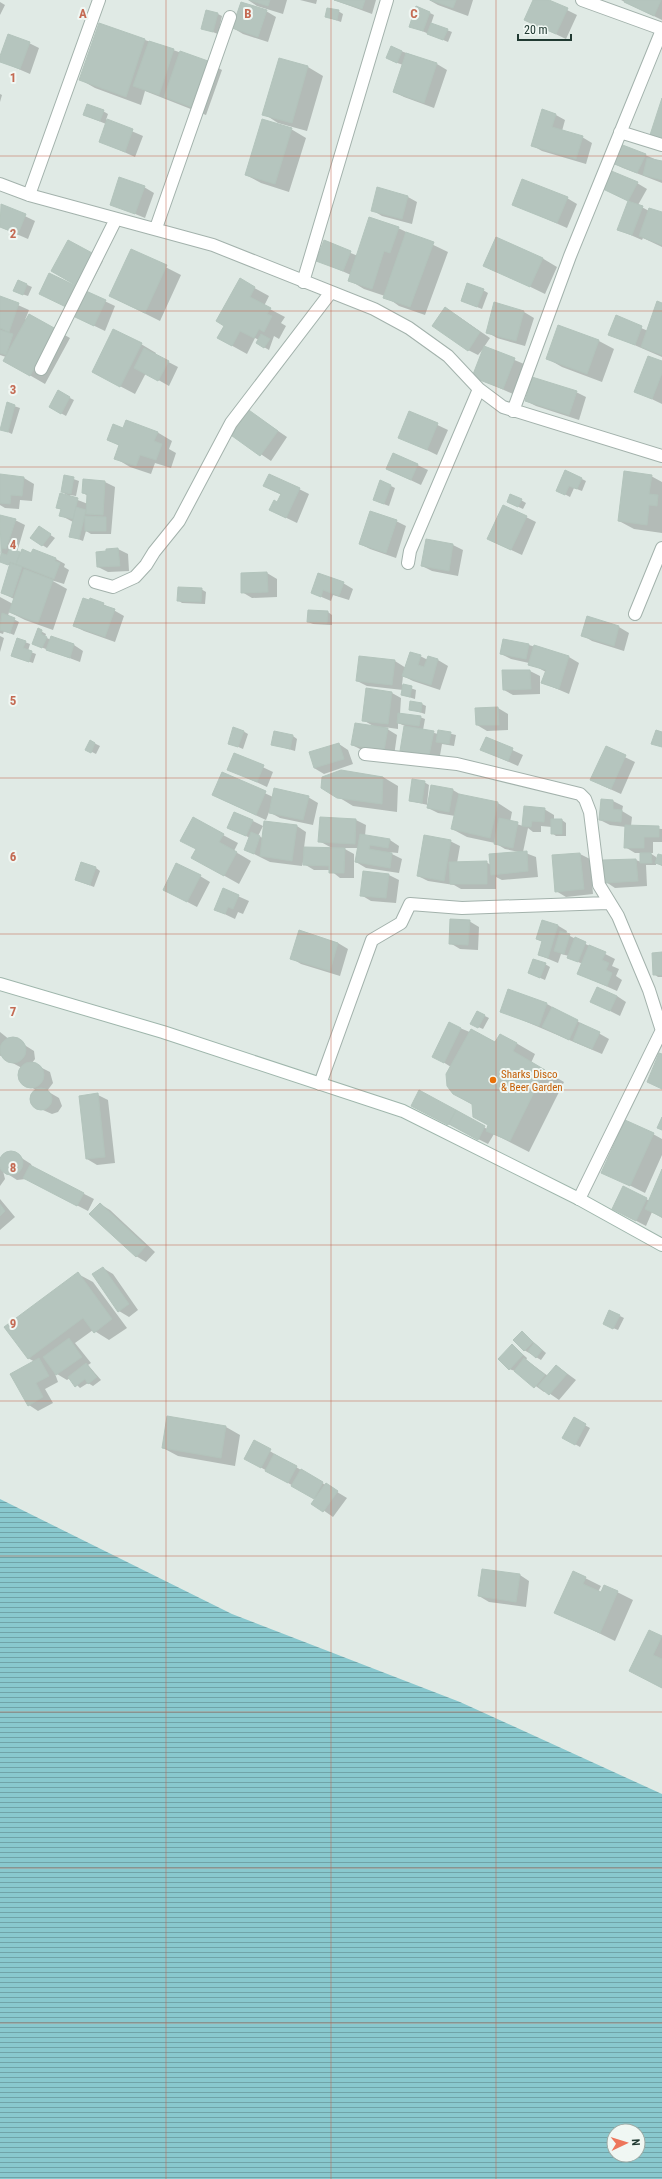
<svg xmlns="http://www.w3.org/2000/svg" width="662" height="2179" viewBox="0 0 662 2179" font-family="'Roboto Condensed',sans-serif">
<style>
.water{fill:url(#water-rules);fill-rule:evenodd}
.shadow{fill:#0003}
.building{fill:#b5c5be;stroke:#b3c4bc}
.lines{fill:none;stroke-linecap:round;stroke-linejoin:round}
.street-casing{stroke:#a3b2ac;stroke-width:14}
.secondary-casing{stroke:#9fb6ac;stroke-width:14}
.street{stroke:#fff;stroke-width:12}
.secondary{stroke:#fff;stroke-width:12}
.grid{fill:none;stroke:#c46a53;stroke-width:1;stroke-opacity:0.55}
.food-dot{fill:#e8710a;stroke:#f0f7f3;stroke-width:1.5}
.labels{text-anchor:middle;stroke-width:4;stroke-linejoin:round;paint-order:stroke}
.food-label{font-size:11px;fill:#c56008;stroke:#f0f7f3;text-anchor:start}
.grid-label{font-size:13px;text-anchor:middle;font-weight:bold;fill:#c46a53;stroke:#f0f7f3;stroke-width:4;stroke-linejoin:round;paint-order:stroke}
</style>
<defs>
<pattern id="water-rules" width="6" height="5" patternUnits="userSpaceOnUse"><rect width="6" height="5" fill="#89c8ce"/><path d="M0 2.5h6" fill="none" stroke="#70a3a8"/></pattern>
</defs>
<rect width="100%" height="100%" fill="#e0eae5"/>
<path class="water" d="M0 1499 232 1614 460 1702 662 1794V2179H0ZM614 2131H638V2155H614Z"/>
<path class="shadow" d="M248 0H287L283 14 257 6Z
M300 0H317L316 4Z
M334 0H376L372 14Z
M429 0H473L468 16 438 5Z
M534 0H547L577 15 566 39 526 20Z
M621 0H662V20L635 7Z
M0 2 5 5 0 15Z
M266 11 276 17 268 42 243 34 233 28Z
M338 11 343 14 341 22 327 17Z
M430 13 434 15 431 24 452 32 448 42 410 26Z
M218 14 222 16 218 34 202 28Z
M100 24 207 62 222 70 206 115 145 91 141 105 95 88 81 80Z
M29 43 39 48 30 74 0 61V59Z
M401 51 437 64 447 70 434 108 404 97 394 92 403 65 392 61Z
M279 59 308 67 323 76 307 131 278 123 264 114Z
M0 94 2 95 0 102Z
M103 111 108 114 106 120 143 136 135 157 100 141 106 124 84 115Z
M556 115 565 120 562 131 582 137 592 143 586 164 542 151 533 146Z
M291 129 306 138 289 192 261 183 246 175Z
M621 145 662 162V183L623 168 613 163Z
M637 183 647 189 638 205 649 211 662 213V247L643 238 642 240 619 230 629 201 614 194Z
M144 187 154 193 145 218 111 204Z
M408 197 417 202 412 224 382 216 372 210Z
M567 198 577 204 567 228 513 204Z
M2 205 35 221 28 239 0 227Z
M398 228 448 252 425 315 399 306 385 296 364 289 349 280 351 275 317 260 324 242 358 256Z
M132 250 181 275 160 321 110 296Z
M93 255 103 261 87 291Z
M542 258 557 267 545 294 485 265Z
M50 275 115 306 105 331 76 317 85 297 83 296 76 312 41 293Z
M240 280 269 296 264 306 285 317 281 323 286 326 279 339 274 336 269 350 257 343 259 340 255 338 247 354 218 338 225 325Z
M18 281 32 287 28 296 19 293Z
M483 290 488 293 482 309 462 301Z
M0 297 29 310 25 320 29 315 70 338 45 384 19 369 6 357 0 355Z
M495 304 524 312 534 318 525 346 497 338 487 332Z
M662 304V357L609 334 616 317 648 331Z
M455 314 490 338 484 347 524 364 513 394 473 376 484 348 478 355 468 350Z
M559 326 599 341 614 349 602 382 562 367 548 359Z
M141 344 156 353 155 355 178 367 169 386 146 373 135 394 93 372Z
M662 362V404L635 391Z
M58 392 74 400 66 416 50 407Z
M576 392 586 397 579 420 536 406 526 401Z
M8 404 20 408 12 434 1 429Z
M246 409 287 437 271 461 230 433Z
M410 412 448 430 437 455 400 437Z
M124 429 157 432 172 441 169 449 176 453 171 468 155 463 151 474 130 467 115 458 120 446 109 440Z
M394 454 428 470 421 485 387 469Z
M0 475 24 478 34 484 32 501 20 500 19 509 5 508 0 505Z
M65 476 79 481 76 496 70 495V497L88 504V496L83 493 105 482 115 487 111 534H91L86 531 83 541 70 536 73 522 60 515 62 510 57 507 69 496 62 492Z
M651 476 662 482V533L634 529 619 521Z
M582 479 586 481 582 491 574 488 570 497 557 490Z
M264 486 299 489 309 494 297 523 270 510 278 503 282 495Z
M391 486 395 488 389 506 378 502Z
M521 500 526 503 523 509 512 504Z
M0 516 15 520 25 525 17 552 56 559 65 564 64 567 69 570 64 584 51 580 67 589 53 630 25 620 9 612 8 616 19 622 14 635 4 631 3 634 0 633V597L13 604 14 599 2 593 11 566 0 561 2 555Z
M526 517 536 522 522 555 498 544Z
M396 521 406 526 396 558 370 549 360 544Z
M43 530 55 538 47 548 31 538Z
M427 540 453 545 463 550 458 576 432 571 422 566Z
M107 549H118L128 554 129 571 108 572 98 567Z
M267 573 277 579V597L252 598 242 592Z
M343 583 353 589 349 600 333 595 331 601 312 593Z
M201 589 206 592 205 604 182 603 178 600Z
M103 604 124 616 115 642 84 631 74 626Z
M328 612 332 615V625L313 624 308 622Z
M587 618 619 627 629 633 624 651 592 641 582 635Z
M39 630 46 634 45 637 51 640 74 645 83 651 80 662 38 646Z
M0 636 4 638 0 652Z
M504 640 529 645 569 657 579 663 569 694 543 683 546 672 529 663 511 659 501 654Z
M25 642 30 644 28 651 36 654 33 663 12 656Z
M420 656 428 660V658L438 660 448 666 440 690 413 681 403 676 402 685 416 690 415 699 402 695 403 690 367 686 357 681 395 661 406 668Z
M530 671 540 676V694L513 695 504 690Z
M392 693 401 698 400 714 420 717 425 719 423 730 438 734 439 731 456 735 454 746 442 744 439 761 411 756 401 751 405 726 398 723V729L384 727 397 735 394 756 362 750 352 745 375 727 363 720Z
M422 704 426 706 425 714 410 709Z
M498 708 508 714V730L487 731 477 725Z
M243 731 248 734 243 749 229 743Z
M293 736 297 739 295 751 272 744Z
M486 738 523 755 518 766 482 750Z
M90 741 100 746 96 754 86 749Z
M339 744 348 750 353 764 324 774 314 768Z
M606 748 635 762 621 794 601 785Z
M235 754 273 772 267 787 228 769Z
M341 771 383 777 398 786 397 812 353 806 322 787Z
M223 773 273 797H308L318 803 313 825 280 818 269 812 266 820 223 800 213 795Z
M424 782 429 785 427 804H428L431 786 453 790 463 796 498 803 512 812 510 822 523 826 544 809 554 815V820H562L566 823V836H556L552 833V827L541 826V832H533L528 828 523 852 536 857 538 877 502 880 496 877V889H461L454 885 428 881 418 876 450 841 460 846 457 863 486 862 491 865 519 852 505 849 495 843 467 837 452 829 455 816 438 813 428 808V805L410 801Z
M602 800 613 801 623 806 622 811 632 817 631 826 662 829V842H653V853H650L656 857V862L662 856V866L656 863V865H646L647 886 615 888 606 882 604 861 636 860 641 862V853H635L625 847 626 827 610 825 600 820Z
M321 818 356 820 366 825 365 836 390 840 399 846 398 853 388 852 402 859 399 873 366 868 356 862 359 848H343L354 854V878H340L330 870H314L304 864V858L302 866 270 862 250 852V838L228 827 253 821 263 826 258 836 263 838 297 826 306 832 304 848H332L319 841Z
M223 835 238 843 234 851 251 861 239 884 207 866 197 849 182 841Z
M580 854 590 859 593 894 566 897 556 891Z
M96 868 100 871 94 887 76 880Z
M389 875 399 880 396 903 371 901 361 895Z
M200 876 210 882 197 907 174 895Z
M224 890 249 901 243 914 238 912 235 919 216 910Z
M469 921 479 927 478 950 460 949 450 943Z
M557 925 567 931 566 934 615 959 612 966 619 969 616 976 622 980 617 991 579 974 583 964 573 960 569 956 561 954 558 963 539 955 543 942 537 939Z
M299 932 338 943 348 949 340 976 301 964 291 958Z
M662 953V977H658L654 974Z
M545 964 550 967 545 980 529 973Z
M509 991 547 1004 609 1039 602 1054 501 1011Z
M617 996 626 1002 620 1016 592 1002Z
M477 1012 489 1018 483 1029 476 1026Z
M460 1028 496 1043H516L535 1054 531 1063 564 1082 529 1152 494 1134 488 1144 423 1111 455 1110 487 1129 489 1125 473 1105 454 1094 451 1067 443 1062Z
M0 1032 10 1040 15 1039 34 1051 35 1059 32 1063 50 1072 53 1083 47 1091 59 1098 62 1106 58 1112 52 1114 36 1107 32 1101 34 1092 38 1091 23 1083 20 1072 22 1068 5 1059 4 1055 0 1056Z
M98 1095 108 1100 115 1163 97 1165 87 1159 80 1097Z
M653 1134 662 1139V1155L645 1193 603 1172Z
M12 1152 31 1164 32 1167 94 1199 88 1211 26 1179 17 1180 3 1171 5 1179 0 1186V1160L5 1153Z
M662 1172V1218L652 1212 646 1226 623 1214 646 1199 650 1201Z
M0 1199 15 1217 0 1230Z
M100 1204 110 1210 155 1252 146 1262 136 1256Z
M103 1268 113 1274 138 1310 129 1317 119 1311Z
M78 1274 93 1282 127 1328 109 1340 93 1330 75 1343 91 1363 88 1365 101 1380 93 1386 88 1383 80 1388 70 1378 67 1380 57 1374 53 1368 58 1382 45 1389 53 1403 38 1411 29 1405 35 1362 28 1358Z
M620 1316 624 1318 618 1330 608 1326Z
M522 1332 546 1353 541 1360 524 1350Z
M512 1345 527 1358 526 1360 548 1376 557 1366 576 1380 559 1400 546 1391 544 1392 515 1371 509 1369Z
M574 1419 590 1428 580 1447 563 1437Z
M226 1427 240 1435 235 1466 178 1456 163 1448Z
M255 1442 347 1498 333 1517 313 1503 316 1499 246 1459Z
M573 1572 601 1586 598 1592 601 1594 605 1586 633 1600 615 1641 556 1612Z
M520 1575 529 1581 526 1607 489 1602 479 1596Z
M650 1631 662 1637V1688L645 1679Z"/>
<path class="building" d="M249 0H270L268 6Z
M334 0H365L362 9Z
M430 0H456L453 8Z
M533 0H549L568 8 556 34 524 20Z
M625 0H661L654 16 624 2Z
M241 2 267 10 258 37 232 28Z
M416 6 430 12 423 31 409 27Z
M327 8 339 10 337 20 325 17Z
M206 10 218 13 213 32 201 29Z
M99 23 145 39 126 97 79 80Z
M431 23 448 29 443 40 427 34Z
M8 34 30 42 20 69 0 62V56Z
M149 41 174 49 159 95 133 86Z
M391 46 402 51 397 63 386 58Z
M180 51 208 61 191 107 164 97Z
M406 53 437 63 424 103 393 92Z
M279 58 308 66 292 123 262 115Z
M662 98V142L649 138Z
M87 104 104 110 100 121 83 115Z
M542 109 556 114 552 127 583 136 576 159 531 146Z
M107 119 133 129 125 152 99 142Z
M262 119 292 128 275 184 245 175Z
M620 144 646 154 637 173 612 163Z
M647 158 662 161V180L643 175Z
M609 170 638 182 628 201 603 189Z
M119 177 145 186 135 214 110 205Z
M522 179 568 197 557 223 512 205Z
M377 187 408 196 402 219 371 211Z
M628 201 643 206 632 235 617 230Z
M1 204 26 214 18 234 0 227Z
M649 208 662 212V245L639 236Z
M369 217 399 227 390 253 384 251 372 289 348 281Z
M406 232 434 242 410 307 383 298Z
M496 237 543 258 530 287 483 266Z
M68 240 94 254 77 286 51 271Z
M324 240 351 251 343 271 316 261Z
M131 249 167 265 145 313 109 296Z
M49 273 76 286 66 307 39 294Z
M240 278 255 287 250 297 271 308 267 314 272 316 264 332 259 329 254 338 240 331 232 346 217 338 224 326 216 321Z
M18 280 27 284 23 295 13 291Z
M467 283 484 289 477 307 461 301Z
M86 291 106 300 94 326 75 317Z
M0 296 19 303 9 332 0 328Z
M657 301 662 303V355L641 347Z
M494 302 524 311 516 341 486 333Z
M445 307 480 332 468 351 432 326Z
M29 314 56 329 30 376 3 361Z
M616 315 642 326 635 345 608 335Z
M558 325 599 340 587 374 546 359Z
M113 329 142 343 120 387 92 372Z
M0 330 13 334 6 355 0 353Z
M261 334 270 339 264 348 256 343Z
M484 346 515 358 503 389 472 377Z
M144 348 169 361 158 381 134 368Z
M648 356 662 361V373L652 399 634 392Z
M532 377 577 391 569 415 525 401Z
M58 390 70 397 61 414 49 407Z
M7 402 15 405 8 432 0 430Z
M246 408 278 431 260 456 228 433Z
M409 411 438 423 427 450 398 438Z
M126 420 158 432 154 441 162 444 156 460 140 455 136 466 114 459 119 445 107 440 113 424 123 428Z
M393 453 418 464 411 480 386 469Z
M565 470 582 478 577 489 569 486 565 495 556 491Z
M624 471 652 475 649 494 658 495 657 506 649 505 647 525 618 521Z
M0 474 24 477 22 496 11 495 10 504 0 503Z
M269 474 300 488 286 518 269 510 274 500 277 502 281 494 263 486Z
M64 475 74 477 71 494 61 492Z
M83 479 105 481 103 515 86 514 87 494 82 493Z
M380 480 391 485 384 504 373 500Z
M60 493 78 498 73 519 59 516 61 509 56 508Z
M510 494 522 499 518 507 507 502Z
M503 505 527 516 511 550 487 539Z
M76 507 86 510 79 539 69 537Z
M370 511 397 520 386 553 359 544Z
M0 515 16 519 6 549 2 548 1 553Z
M85 516 106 517V531H85Z
M39 526 51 534 42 546 30 538Z
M426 539 453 544 449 571 421 566Z
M10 548 20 552 16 564 10 562 8 565 0 562 1 553 7 555Z
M118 548 120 566 97 567 96 552 106 551V549Z
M22 549 31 553 33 549 56 558 55 561 60 563 54 579 16 564Z
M10 563 22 567 12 597 1 593Z
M24 569 53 580 38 623 9 612Z
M267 572 268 592 241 593V573Z
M318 573 344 582 339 596 323 590 321 597 311 593Z
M178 587 202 588 201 602 177 601Z
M83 598 89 600 90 598 104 603 103 605 115 609 105 637 73 626Z
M308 610 328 611 327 623 307 622Z
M2 613 15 618 10 633 0 630Z
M587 616 619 626 614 646 581 636Z
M38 628 42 630 41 634 47 637 42 648 32 644Z
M51 636 74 644 70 658 46 650Z
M17 638 26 641 23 648 32 651 29 662 11 656Z
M503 639 529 644 526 659 500 654Z
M534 645 569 656 559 689 541 683 546 670 528 665Z
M410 652 421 655 418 665 424 667 428 656 438 659 431 685 402 676Z
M359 656 395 660 392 685 356 681Z
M502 670H530L531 689 503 690Z
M403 684 412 686 410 697 401 695Z
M366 688 392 692 388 724 362 721Z
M410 701 422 703 421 712 409 710Z
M498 707 499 725H476L475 708Z
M398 713 421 716 419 726 397 723Z
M355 723 388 728 384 751 351 745Z
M404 726 434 731 429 756 400 751Z
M233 727 244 731 238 747 228 744Z
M438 730 451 732 449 744 436 742Z
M656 730 662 732V747L651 744Z
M274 731 293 735 290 749 271 745Z
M486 737 513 748 508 761 480 750Z
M90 740 95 743 91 753 85 750Z
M339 743 344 759 314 768 309 752Z
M606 746 626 755 611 789 590 780Z
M234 753 264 765 257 782 227 770Z
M341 770 383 777 382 804 337 798 321 788 322 777Z
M222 772 266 791 256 815 212 795Z
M412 779 425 781 422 803 409 801Z
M431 785 453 789 449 812 427 808Z
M274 788 309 796 303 820 269 813Z
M459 794 498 802 490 838 451 829Z
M601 799 613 800V809L622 810 621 822 599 820Z
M524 806 545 808 544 822 532 821 531 827 522 826Z
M234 812 253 820 246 836 227 828Z
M193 817 224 834 219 842 237 852 224 876 191 858 196 849 180 841Z
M320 817 356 819 355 844 318 842Z
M499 818 518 822 513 848 494 844Z
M551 819H562V834H551Z
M264 821 297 825 292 861 260 856Z
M625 825 659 826V837H644V848H624Z
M251 832 260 836 254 854 244 850Z
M360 834 390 839 388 848 370 845 369 849 392 853 390 868 355 862Z
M424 835 451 840 444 881 417 876Z
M304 847 345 848 344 873H329V866L303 865Z
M527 851 528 871 491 875 489 854Z
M580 853 584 889 555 892 552 855Z
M640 853H651L652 863H640Z
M658 854 662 855V865L655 863Z
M636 859 638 881 605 883 603 860Z
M487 861V884H450L449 862Z
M81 862 96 867 90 885 75 880Z
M176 863 201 875 187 902 163 890Z
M363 871 389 874 386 898 360 896Z
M223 888 239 895 233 909 228 907 225 914 214 910Z
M450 919 470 920 468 945 449 944Z
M542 920 558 925 548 958 538 955 542 941 536 939Z
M299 930 338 943 330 971 290 959Z
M560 931 570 934 564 954 554 951Z
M575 937 586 942 578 962 567 958Z
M589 945 606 952 602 960 609 963 606 970 612 973 607 986 577 974Z
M662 952V975H653L652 953Z
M533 959 546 963 540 978 528 973Z
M597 987 617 996 610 1011 590 1002Z
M508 989 547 1003 539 1026 500 1012Z
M552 1007 578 1020 569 1040 542 1027Z
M477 1011 485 1015 478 1028 470 1024Z
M449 1022 461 1028 444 1063 432 1057Z
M580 1023 600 1032 592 1049 573 1041Z
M471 1029 495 1042 500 1034 517 1043 513 1051 545 1070 510 1141 486 1131 488 1125 473 1117 472 1104 453 1094 447 1086 446 1074Z
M0 1050a13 13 0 1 1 26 0a13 13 0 1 1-26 0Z
M659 1053 662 1054V1089L647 1082Z
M18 1075a13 13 0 1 1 26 0a13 13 0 1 1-26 0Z
M30 1099a11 11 0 1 1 22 0a11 11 0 1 1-22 0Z
M419 1090 456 1110 448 1125 411 1106Z
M98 1093 105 1157 86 1159 79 1096Z
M456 1110 485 1126 478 1140 449 1124Z
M662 1117V1130L657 1128Z
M625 1120 654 1133 630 1186 601 1173Z
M-1 1163a12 12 0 1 1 24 0a12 12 0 1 1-24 0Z
M30 1165 84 1193 77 1206 23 1178Z
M662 1169V1217L645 1209Z
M623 1186 647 1198 636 1221 612 1209Z
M100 1203 146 1246 136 1257 89 1214Z
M0 1204 5 1211 0 1216Z
M103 1267 129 1304 118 1312 92 1274Z
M78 1272 112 1319 94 1333 83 1318 28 1359 4 1327Z
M609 1310 620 1315 613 1329 603 1324Z
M522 1331 533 1342 524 1351 513 1340Z
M69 1338 82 1357 56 1375 43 1357Z
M534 1343 542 1350 536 1358 528 1351Z
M512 1344 523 1355 509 1370 498 1359Z
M39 1358 49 1376 36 1383 43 1397 28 1406 10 1374Z
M524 1358 545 1375 534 1388 514 1371Z
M86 1363 97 1377 88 1384 85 1379 75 1387 68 1377Z
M556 1365 567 1374 549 1395 538 1386Z
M167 1416 226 1426 221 1458 162 1448Z
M574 1417 586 1424 575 1445 562 1438Z
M254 1440 271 1449 261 1468 244 1459Z
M274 1454 297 1466 288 1483 265 1471Z
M301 1469 323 1482 314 1499 291 1486Z
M326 1483 338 1491 323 1512 311 1504Z
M482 1569 520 1574 516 1602 478 1596Z
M573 1571 586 1577 583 1584 601 1592 604 1585 618 1591 600 1633 554 1613Z
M649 1630 662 1636 653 1655 662 1659V1688L629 1671Z"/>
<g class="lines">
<g class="street-casing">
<path id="street" d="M582 0 662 29
M620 132 662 145
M0 184 29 195 213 245 374 309 409 328 448 356 479 389 503 407 662 456
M29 195 99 0
M156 228 230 17
M303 282 387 0
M41 369 116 219
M513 411 570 256 662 30
M408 563 410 551 479 389
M95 582 113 587 135 577 146 565 154 552 179 521 231 423 331 292
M635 614 662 548
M365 754 457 764 580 794 585 799 590 812 599 885 618 916 649 990 662 1031
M320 1084 372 940 401 923 410 904 462 908 608 903
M579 1199 662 1030"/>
</g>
<g class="secondary-casing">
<path id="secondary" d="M0 984 163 1032 403 1111 579 1199 662 1245"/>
</g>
<use href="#street" class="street"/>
<use href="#secondary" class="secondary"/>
</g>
<path class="grid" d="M166 0V2179M331 0V2179M496 0V2179M0 156H662M0 311H662M0 467H662M0 623H662M0 778H662M0 934H662M0 1090H662M0 1245H662M0 1401H662M0 1556H662M0 1712H662M0 1868H662M0 2023H662"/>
<circle class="food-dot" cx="493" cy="1080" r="4"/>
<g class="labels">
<g class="food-label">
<text x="501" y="1078">Sharks Disco<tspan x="501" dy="13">&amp; Beer Garden</tspan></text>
</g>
</g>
<g class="grid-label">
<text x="83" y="18">A</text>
<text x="248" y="18">B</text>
<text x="414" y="18">C</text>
<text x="13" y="82">1</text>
<text x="13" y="238">2</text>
<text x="13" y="394">3</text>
<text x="13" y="549">4</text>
<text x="13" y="705">5</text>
<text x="13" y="861">6</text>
<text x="13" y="1016">7</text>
<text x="13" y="1172">8</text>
<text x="13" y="1328">9</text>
</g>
<g transform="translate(626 2143) rotate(86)"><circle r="19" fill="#f0f7f3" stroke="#9daba6"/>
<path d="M0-3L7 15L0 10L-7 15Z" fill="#ed765b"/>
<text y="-6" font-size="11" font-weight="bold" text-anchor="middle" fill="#213a32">N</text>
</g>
<path d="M518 34v6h53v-6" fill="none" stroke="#213a32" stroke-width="2"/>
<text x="524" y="34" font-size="12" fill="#213a32" stroke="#f0f7f3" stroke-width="3" paint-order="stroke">20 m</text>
</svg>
